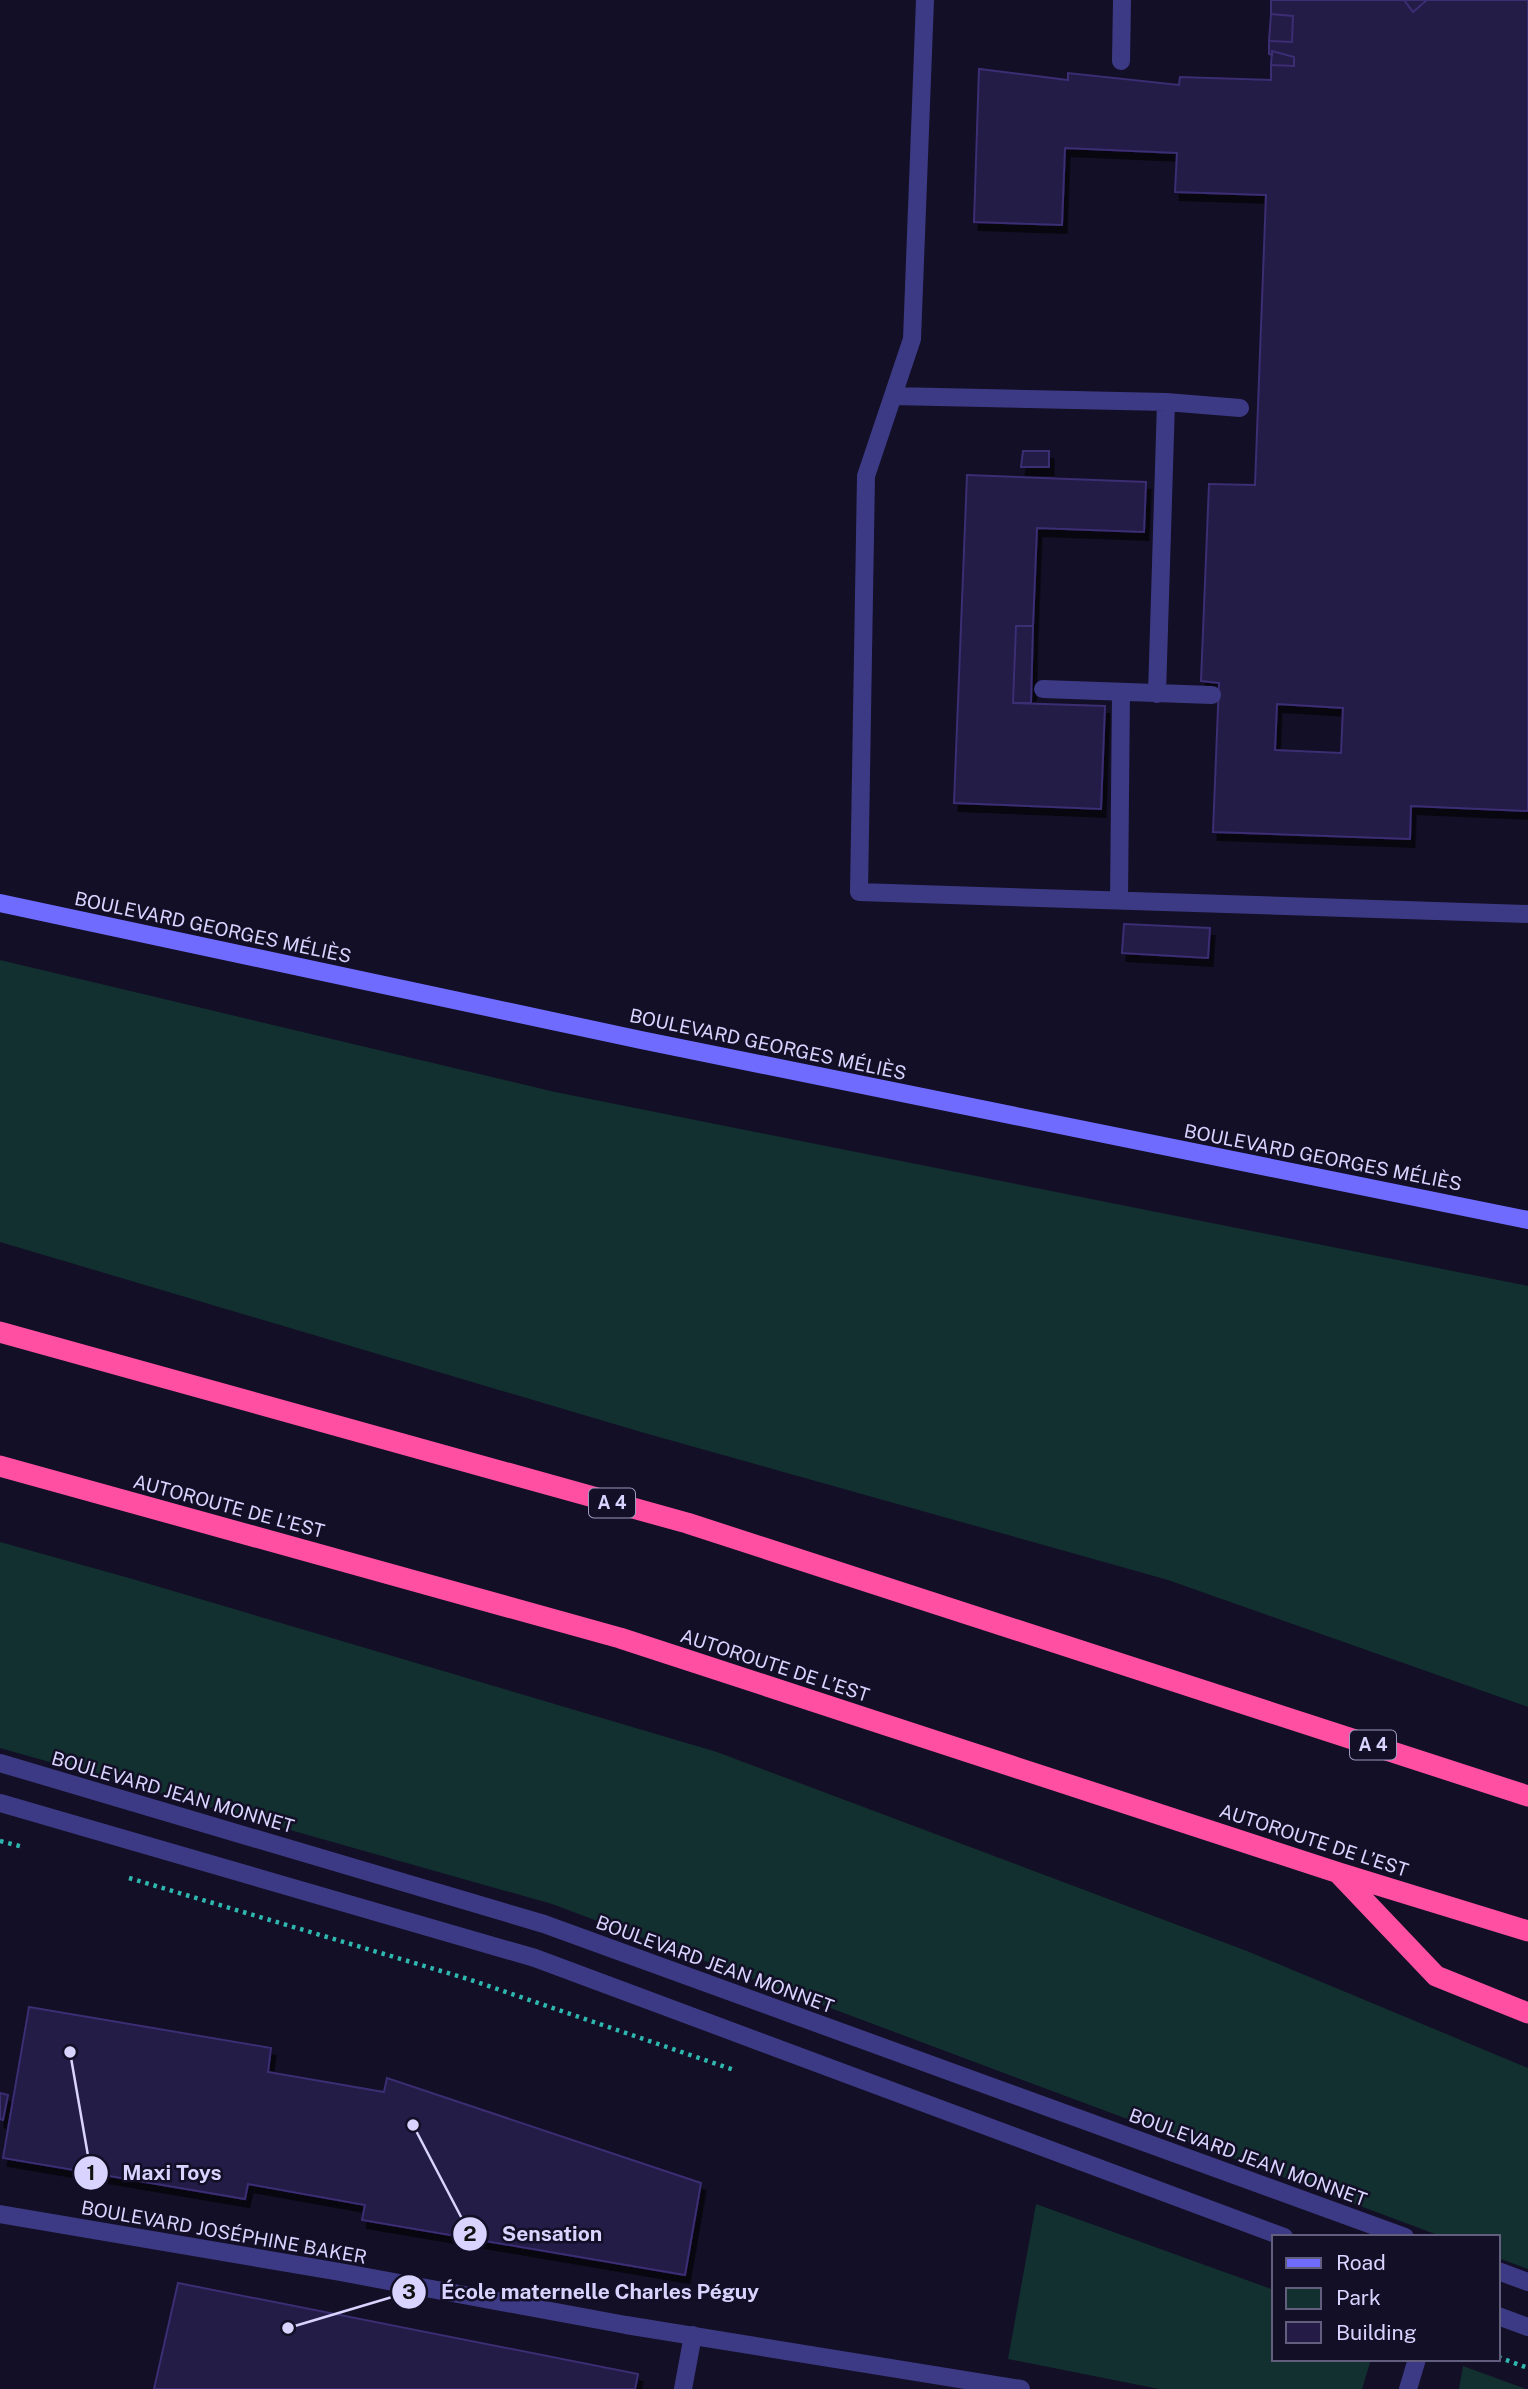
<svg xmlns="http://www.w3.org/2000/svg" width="1528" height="2389" viewBox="0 0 1528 2389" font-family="'Public Sans',sans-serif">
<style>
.green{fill:#12302f}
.building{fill:#241b47;stroke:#3b2d73;stroke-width:2;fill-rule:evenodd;filter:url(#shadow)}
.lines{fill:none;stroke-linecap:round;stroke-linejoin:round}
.path{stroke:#2fb8b0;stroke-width:4.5;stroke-dasharray:3.5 5;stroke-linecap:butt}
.service{stroke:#3d3a85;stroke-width:18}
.minor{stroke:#3d3a85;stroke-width:18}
.tertiary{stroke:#3d3a85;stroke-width:18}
.secondary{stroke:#6f6bff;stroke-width:18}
.motorway{stroke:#ff4fa3;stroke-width:21}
.labels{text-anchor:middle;stroke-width:5;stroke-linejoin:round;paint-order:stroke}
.shield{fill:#130f26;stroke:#9e99be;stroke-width:2}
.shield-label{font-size:18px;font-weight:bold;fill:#d9d4ff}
.street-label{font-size:19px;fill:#d9d4ff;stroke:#130f26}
.leader{fill:none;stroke:#d9d4ff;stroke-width:2.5}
.callout-dot{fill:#d9d4ff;stroke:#130f26;stroke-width:2.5}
.mark-label{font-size:21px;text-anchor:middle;font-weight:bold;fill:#111}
.callout-label{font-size:21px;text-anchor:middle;font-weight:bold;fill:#d9d4ff;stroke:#130f26;stroke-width:5;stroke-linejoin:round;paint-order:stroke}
</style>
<defs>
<filter id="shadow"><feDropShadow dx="4.5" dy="8" stdDeviation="0" flood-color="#0009"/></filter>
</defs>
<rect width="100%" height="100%" fill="#130f26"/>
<path class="green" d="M0 960 555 1092 1528 1286V1707L1168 1580 641 1432 0 1242Z
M0 1542 136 1580 717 1752 1247 1951 1528 2068V2269L1498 2258V2237H1443L552 1904 0 1748Z
M1036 2204 1274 2290V2359H1371L1362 2389H1159L1008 2359Z
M1463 2366 1526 2389H1459Z"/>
<path class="building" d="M1271 0H1404L1413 12 1427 0H1528V811L1411 806 1410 839 1213 832 1219 683 1201 681 1209 484 1255 485 1266 195 1175 192 1177 153 1065 148 1062 225 974 222 979 69 1068 80V73L1179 85 1180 77 1271 80V65L1294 66V57L1272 51V55L1269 54V41L1292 42 1293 16 1271 14ZM1277 704 1343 708 1341 753 1275 750Z
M1404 0H1427L1413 12Z
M1271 14 1293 16 1292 42 1269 41Z
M1272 51 1294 57V66L1271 65Z
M1023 451H1049V467H1021Z
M967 475 1146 482 1144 532 1037 528 1033 626H1016L1013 703 1105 706 1101 809 954 803Z
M1016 626H1033L1031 703H1013Z
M1124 924 1210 928 1208 958 1122 953Z
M29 2007 271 2048 268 2072 384 2092 387 2078 701 2183 685 2275 362 2220 365 2205 248 2184 245 2199 3 2158Z
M0 2093 8 2095 3 2120 0 2119Z
M178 2283 638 2374 635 2389H154Z"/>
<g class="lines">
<path class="path" d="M0 1841 23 1847
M129 1878 468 1979 734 2070
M1498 2357 1528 2368"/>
<path class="service" d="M925 0 912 339 866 476 859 892 1528 914
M1121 61 1122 0
M893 396 1166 402 1240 408
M1043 689 1212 695
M1157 694 1166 402
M1119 900 1121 692"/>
<path class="minor" d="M0 2214 340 2272 626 2325 1021 2389
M683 2389 693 2335
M1408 2389 1417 2359"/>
<path class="tertiary" d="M0 1763 544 1924 1405 2237
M0 1803 535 1958 1284 2237
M1498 2271 1528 2282
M1498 2316 1528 2327"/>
<path class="secondary" d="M0 903 641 1040 1528 1220"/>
<path class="motorway" d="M0 1332 687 1523 1528 1796
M0 1466 620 1638 1339 1873 1528 1931
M1340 1875 1436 1976 1528 2013"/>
</g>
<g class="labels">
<g class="shield">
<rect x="589" y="1488.5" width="46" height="29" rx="5"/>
<rect x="1350" y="1730.5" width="46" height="29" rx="5"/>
</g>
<g class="shield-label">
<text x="612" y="1509">A 4</text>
<text x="1373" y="1751">A 4</text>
</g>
<g class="street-label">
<text transform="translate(213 927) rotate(12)" y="7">BOULEVARD GEORGES MÉLIÈS</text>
<text transform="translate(768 1044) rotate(12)" y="7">BOULEVARD GEORGES MÉLIÈS</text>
<text transform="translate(1323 1157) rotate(11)" y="7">BOULEVARD GEORGES MÉLIÈS</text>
<text transform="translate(229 1506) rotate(15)" y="7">AUTOROUTE DE L’EST</text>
<text transform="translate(775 1665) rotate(18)" y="7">AUTOROUTE DE L’EST</text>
<text transform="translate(173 1792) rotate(16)" y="7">BOULEVARD JEAN MONNET</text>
<text transform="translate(1314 1840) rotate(18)" y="7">AUTOROUTE DE L’EST</text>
<text transform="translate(715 1964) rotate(20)" y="7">BOULEVARD JEAN MONNET</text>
<text transform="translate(1248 2157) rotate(20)" y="7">BOULEVARD JEAN MONNET</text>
<text transform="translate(224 2232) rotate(10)" y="7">BOULEVARD JOSÉPHINE BAKER</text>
</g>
</g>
<path class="leader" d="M70 2052L91 2173M413 2125L470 2234M288 2328L409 2292"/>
<g class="callout-dot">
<circle cx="70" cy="2052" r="7"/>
<circle cx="413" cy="2125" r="7"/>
<circle cx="288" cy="2328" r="7"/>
<circle cx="91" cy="2173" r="18"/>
<circle cx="470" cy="2234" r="18"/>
<circle cx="409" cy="2292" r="18"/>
</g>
<g class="mark-label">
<text x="91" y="2180">1</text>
<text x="470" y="2241">2</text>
<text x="409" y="2299">3</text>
</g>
<g class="callout-label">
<text x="172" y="2180">Maxi Toys</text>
<text x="552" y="2241">Sensation</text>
<text x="600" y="2299">École maternelle Charles Péguy</text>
</g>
<rect x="1272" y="2235" width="228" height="126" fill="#130f26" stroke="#625e7d" stroke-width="2"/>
<rect x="1286" y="2258" width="35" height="10" fill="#6f6bff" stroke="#625e7d" stroke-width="2"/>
<text x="1336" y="2270" font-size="21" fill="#d9d4ff">Road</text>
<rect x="1286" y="2288" width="35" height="21" fill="#12302f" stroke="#625e7d" stroke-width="2"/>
<text x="1336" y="2305" font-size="21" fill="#d9d4ff">Park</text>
<rect x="1286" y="2322" width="35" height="21" fill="#241b47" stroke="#625e7d" stroke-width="2"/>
<text x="1336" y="2340" font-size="21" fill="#d9d4ff">Building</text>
</svg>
